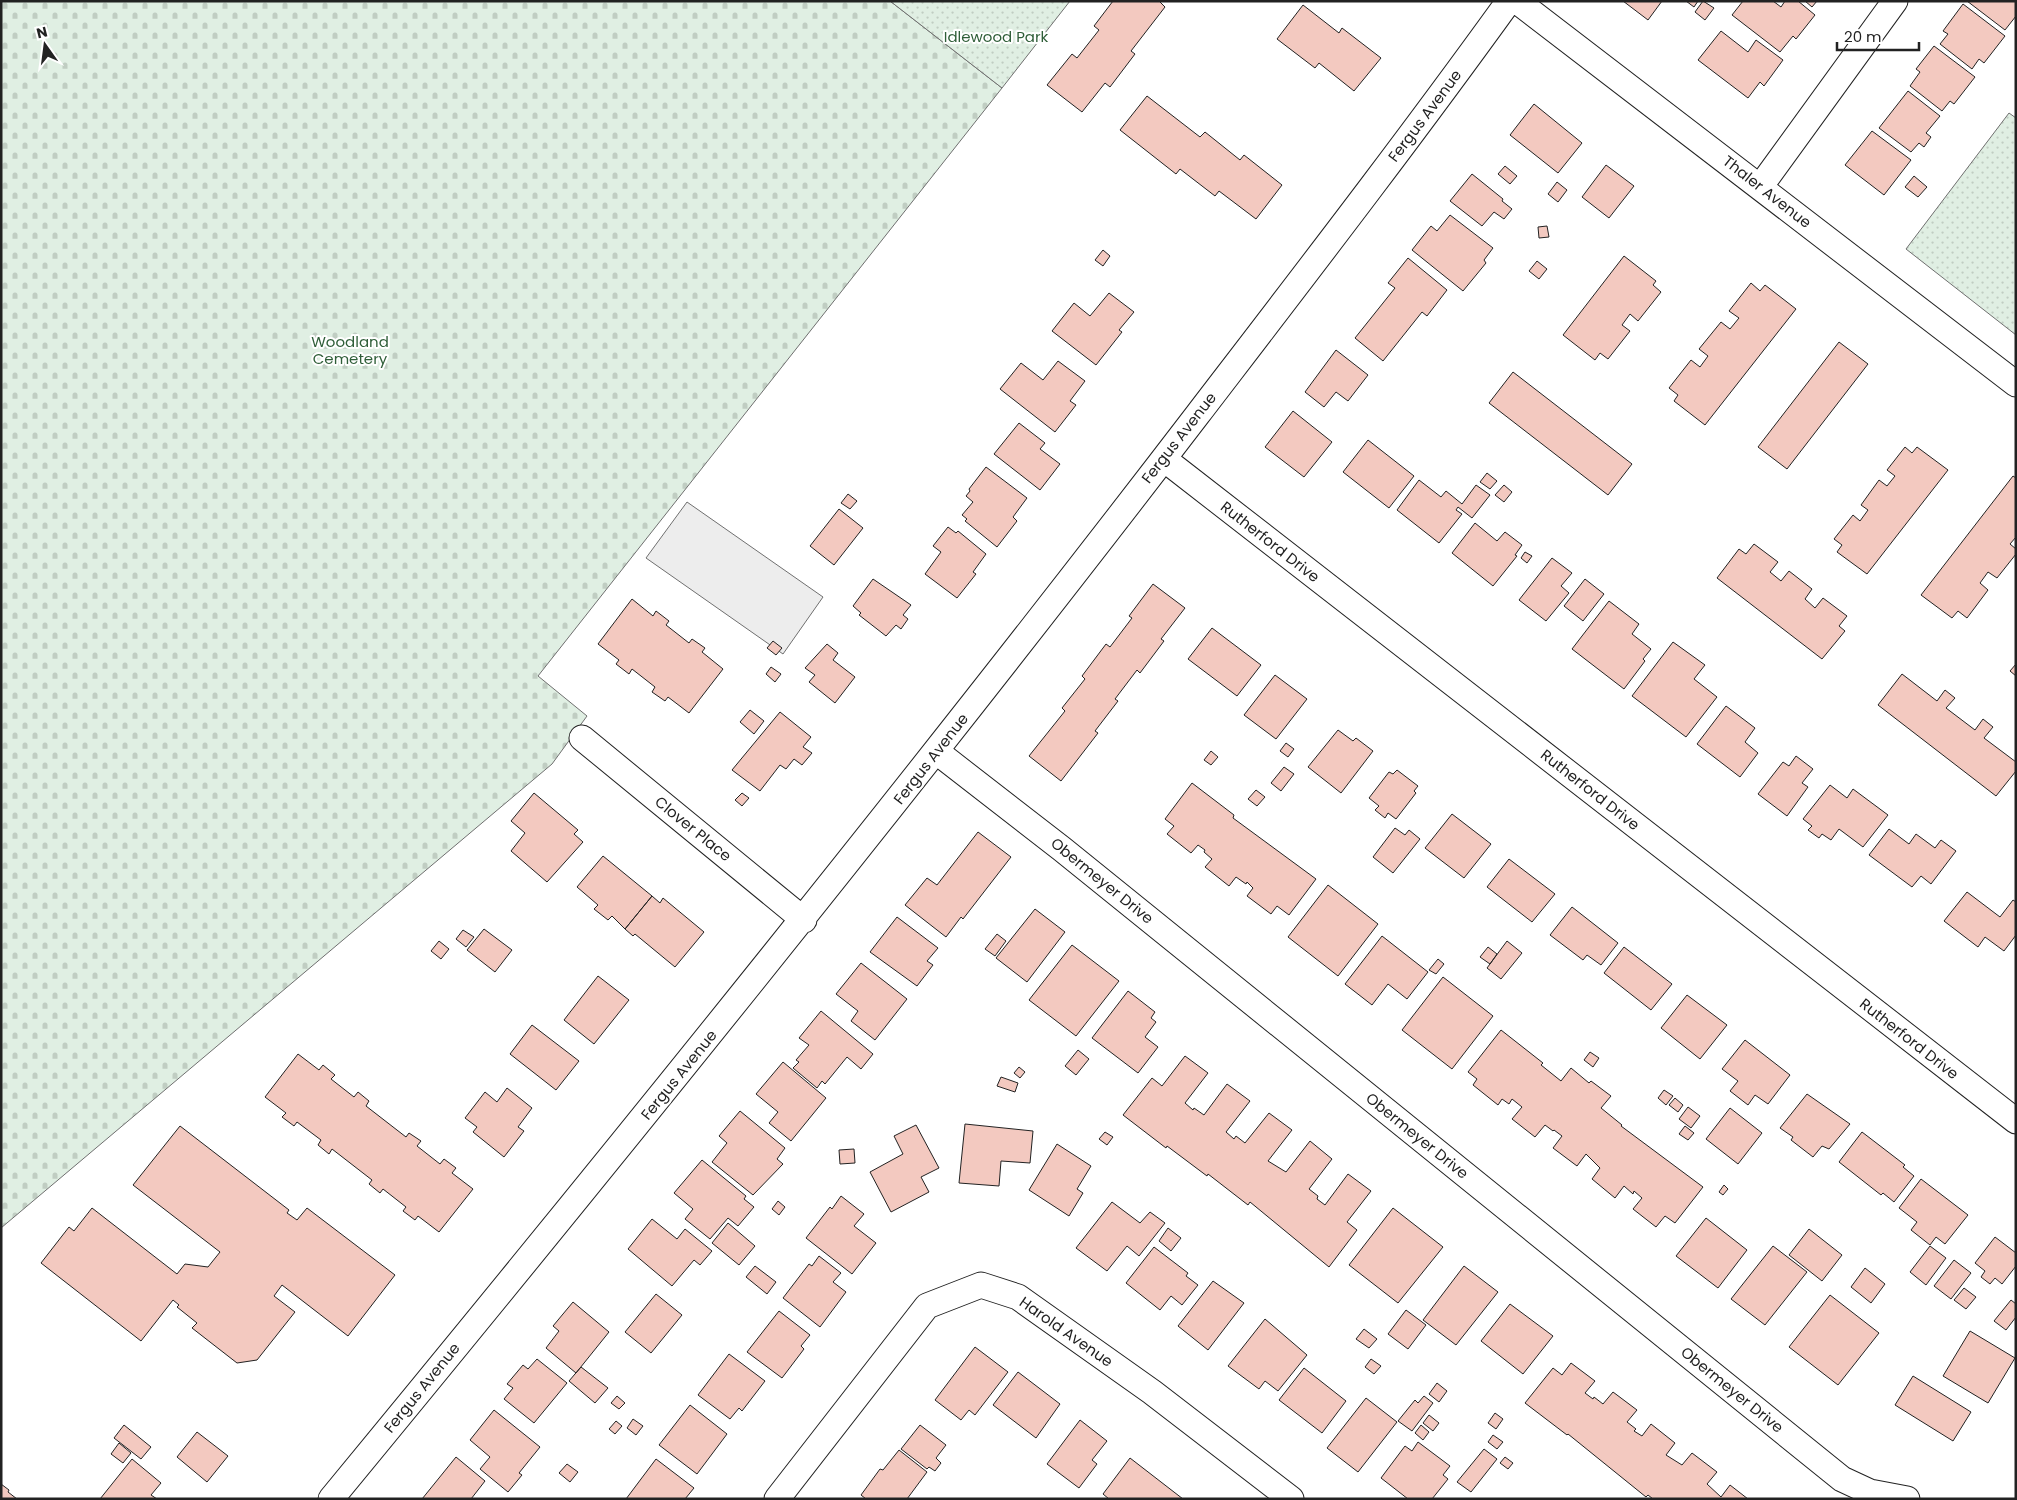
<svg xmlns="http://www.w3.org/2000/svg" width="2017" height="1500" viewBox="0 0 2017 1500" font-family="Poppins,sans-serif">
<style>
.cemetery{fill:url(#cemetery-stones);stroke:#6f6f6f}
.park{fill:url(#park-dots);stroke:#6f6f6f}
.parking{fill:#ededed;stroke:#6f6f6f}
.building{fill:#f3c9c0;stroke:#222}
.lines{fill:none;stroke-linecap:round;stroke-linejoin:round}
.street-casing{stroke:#222;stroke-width:27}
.street{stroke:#fff;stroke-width:25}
.labels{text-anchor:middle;stroke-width:4;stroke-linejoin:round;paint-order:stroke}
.park-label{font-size:15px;fill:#2f5e38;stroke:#fff}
.street-label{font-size:15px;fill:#222;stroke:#fff}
</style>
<defs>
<pattern id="cemetery-stones" width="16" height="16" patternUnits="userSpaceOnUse" patternTransform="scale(1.25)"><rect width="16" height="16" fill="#e0efe3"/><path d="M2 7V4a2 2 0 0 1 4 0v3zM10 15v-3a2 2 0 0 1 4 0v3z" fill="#c0cdc2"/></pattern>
<pattern id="park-dots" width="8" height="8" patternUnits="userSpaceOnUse" patternTransform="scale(1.25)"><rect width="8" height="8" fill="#e0efe3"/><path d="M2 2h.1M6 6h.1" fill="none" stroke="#c0cdc2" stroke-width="1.8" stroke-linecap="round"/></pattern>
</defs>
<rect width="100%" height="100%" fill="#fff"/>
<path class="cemetery" d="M1 1H890L1002 88 538 676 587 716 552 764 1 1228Z"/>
<path class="park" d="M890 1H1070L1002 88Z
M2009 113 2016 118V335L1906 249Z"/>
<path class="parking" d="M687 502 823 597 783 654 646 558Z"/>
<path class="building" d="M1113 1H1159L1165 7 1131 51 1135 54 1110 87 1105 83 1082 112 1047 85 1072 54 1077 58 1099 30 1094 26Z
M1623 1H1662L1648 20Z
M1686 1H1698L1694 7Z
M1703 1 1714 8 1705 20 1695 12Z
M1743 1H1773L1781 7 1785 1H1798L1815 15 1796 39 1793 36 1780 52 1732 15Z
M1805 1H1817L1812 7Z
M1967 1H2016V16L2005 30Z
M1963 4 2005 36 1984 63 1979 59 1972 69 1940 44 1948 34 1943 31Z
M1303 5 1339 33 1342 28 1381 58 1354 91 1319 63 1315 68 1277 39Z
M1721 31 1748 52 1756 40 1783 60 1764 86 1760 82 1748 98 1698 60Z
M1934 46 1975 77 1954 104 1950 101 1942 111 1910 86 1920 72 1916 69Z
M1908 91 1940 116 1926 133 1931 137 1924 147 1919 143 1911 152 1879 128Z
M1147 96 1200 137 1205 132 1240 160 1244 155 1282 185 1256 219 1219 191 1215 196 1180 169 1176 174 1120 130Z
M1534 104 1582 143 1558 173 1510 135Z
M1872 131 1911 160 1884 195 1845 165Z
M1606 165 1634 186 1609 218 1582 197Z
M1505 166 1517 176 1510 184 1498 174Z
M1472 174 1503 199 1502 201 1512 209 1504 219 1494 212 1482 226 1450 201Z
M1914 176 1927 187 1918 197 1905 187Z
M1557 182 1567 190 1558 202 1548 194Z
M1450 215 1493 248 1484 260 1486 263 1463 291 1412 250 1431 226 1437 231Z
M1547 226 1549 237 1539 238 1538 227Z
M1103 250 1110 256 1103 266 1095 260Z
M1624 256 1656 281 1653 285 1661 292 1638 321 1630 314 1622 325 1630 331 1608 359 1600 353 1595 360 1563 335Z
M1408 258 1447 290 1427 316 1422 312 1383 361 1355 338 1395 288 1388 283Z
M1537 261 1547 269 1539 279 1529 271Z
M1751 283 1760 291 1765 285 1796 309 1705 425 1674 401 1678 395 1669 388 1691 360 1700 367 1708 356 1699 349 1721 322 1730 329 1739 318 1729 311Z
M1109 293 1134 312 1119 330 1122 332 1096 365 1052 331 1074 303 1090 316Z
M1839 342 1868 364 1787 469 1758 447Z
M1336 350 1368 375 1348 401 1336 392 1324 407 1305 392Z
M1058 361 1085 381 1070 401 1076 405 1055 432 1000 389 1021 363 1043 380Z
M1513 372 1632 464 1608 495 1489 403Z
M1293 411 1332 442 1304 477 1265 447Z
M1019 423 1045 443 1040 449 1060 464 1040 490 994 454Z
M1368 440 1414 476 1389 508 1343 472Z
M1905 447 1912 453 1917 447 1948 470 1867 574 1837 552 1842 545 1834 539 1853 515 1860 521 1868 510 1861 505 1879 480 1887 486 1895 476 1887 470Z
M986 467 1027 498 1013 517 1017 521 997 547 965 521 967 519 962 515 973 502 966 496 970 491 969 489Z
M1487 473 1497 481 1490 489 1480 482Z
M2013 476 2016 478V537L2010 544 2016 549V554L1997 578 1988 572 1980 583 1988 590 1967 618 1958 611 1952 618 1921 595Z
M1419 480 1441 497 1446 491 1462 504 1476 485 1490 495 1472 518 1458 507 1456 510 1462 514 1439 543 1397 510Z
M1504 485 1512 492 1504 502 1495 495Z
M848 494 857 501 850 509 841 503Z
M839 509 863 528 834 565 810 546Z
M1475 523 1497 541 1505 532 1522 545 1515 555 1517 556 1493 586 1452 553Z
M948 527 956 533 958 531 986 554 973 572 976 574 957 598 925 574 941 552 933 546Z
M1754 544 1778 562 1770 572 1781 581 1789 571 1812 589 1805 599 1815 608 1823 598 1847 616 1839 626 1845 631 1822 659 1717 578 1739 549 1746 554Z
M1525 552 1532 556 1527 563 1521 558Z
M1552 558 1572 573 1561 586 1569 593 1546 621 1519 600Z
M873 579 911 605 903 615 908 619 901 629 896 625 886 636 859 615 861 613 853 606Z
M1585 579 1604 594 1583 621 1564 606Z
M1153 584 1185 608 1161 639 1164 641 1140 673 1137 670 1115 699 1118 701 1095 731 1098 733 1061 781 1029 756 1065 711 1062 708 1085 679 1082 676 1106 644 1110 647 1132 618 1129 616Z
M632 599 653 616 656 611 669 621 666 625 689 643 692 639 705 648 702 652 723 669 689 713 668 697 665 701 652 692 655 687 632 669 629 674 616 664 619 660 598 644Z
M1609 601 1639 624 1632 634 1651 649 1643 659 1645 661 1624 689 1572 649Z
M1212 628 1261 665 1237 696 1188 659Z
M773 641 782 648 776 655 767 648Z
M1673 642 1705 665 1694 679 1717 697 1686 737 1632 696Z
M827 644 838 653 833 660 855 677 835 703 809 682 815 675 805 668Z
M2016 664V676L2010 671Z
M771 667 781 674 775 682 766 674Z
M1902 674 1937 701 1945 690 1955 698 1946 708 1975 730 1983 719 1993 727 1984 738 2016 762V771L1996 796 1878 705Z
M1275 675 1307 699 1276 739 1244 715Z
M1726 706 1755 728 1745 742 1758 753 1740 777 1697 744Z
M750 710 764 721 754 734 740 722Z
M780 712 811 737 803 747 812 753 802 765 794 759 786 769 780 765 760 791 732 770Z
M1338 730 1353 741 1356 738 1373 751 1341 793 1308 767Z
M1286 743 1294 749 1288 757 1280 751Z
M1211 751 1218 757 1211 765 1204 760Z
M1796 756 1813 769 1802 783 1808 787 1787 816 1758 794 1783 762 1789 766Z
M1284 767 1294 774 1281 791 1271 783Z
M1397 770 1418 786 1414 791 1416 793 1396 819 1388 813 1385 818 1375 810 1379 806 1369 798 1389 772 1393 774Z
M1192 783 1234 815 1233 818 1316 879 1289 915 1277 906 1271 914 1247 896 1253 888 1247 882 1246 884 1236 877 1229 886 1205 867 1212 859 1204 852 1205 850 1198 845 1191 853 1167 834 1174 826 1165 819Z
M1830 785 1847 798 1853 789 1888 815 1863 847 1839 829 1831 840 1822 834 1819 838 1808 830 1812 826 1803 819Z
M1256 790 1265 797 1257 806 1248 799Z
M534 793 578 830 574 834 583 842 547 882 511 851 525 833 511 821Z
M742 793 749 798 742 806 735 800Z
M1452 814 1491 844 1464 878 1425 848Z
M1395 828 1405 835 1409 830 1420 839 1393 873 1373 857Z
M1889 829 1909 844 1916 834 1935 848 1941 840 1956 851 1931 884 1921 876 1912 887 1869 855Z
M978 832 1011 857 963 919 961 917 946 937 905 905 927 878 937 885Z
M603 856 652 896 625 929 612 916 608 920 594 909 598 905 577 887Z
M1509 859 1555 894 1532 922 1487 887Z
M1328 885 1378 924 1338 976 1288 937Z
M1967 892 2000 917 2013 900 2016 902V935L2004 951 1985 937 1978 947 1944 921Z
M652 896 660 903 663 898 704 932 675 967 635 934 633 936 625 929Z
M1572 907 1618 943 1601 965 1587 955 1583 960 1550 935Z
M1035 909 1065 932 1027 982 996 958Z
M897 917 938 948 927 961 933 965 917 986 870 952Z
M484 929 512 950 495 972 467 950Z
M463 930 474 937 466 947 456 939Z
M997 934 1006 941 995 956 985 949Z
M1382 936 1428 972 1407 999 1388 984 1372 1005 1345 984Z
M439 941 449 949 441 959 431 951Z
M1507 941 1522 953 1501 979 1487 968Z
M1072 945 1119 981 1076 1036 1029 1000Z
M1488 947 1497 954 1490 964 1480 957Z
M1624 947 1672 984 1651 1010 1604 973Z
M1438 959 1444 964 1436 974 1429 970Z
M861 963 907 999 875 1040 851 1021 858 1011 836 994Z
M598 976 629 1000 594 1044 564 1020Z
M1443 977 1493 1016 1452 1069 1402 1030Z
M1128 991 1155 1012 1151 1018 1156 1022 1145 1037 1158 1047 1138 1073 1092 1038Z
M1687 995 1727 1025 1700 1059 1661 1028Z
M821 1011 873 1054 861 1069 847 1057 825 1084 822 1081 817 1088 793 1068 799 1062 796 1060 809 1045 799 1038Z
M532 1025 579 1061 556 1090 510 1054Z
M1501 1030 1543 1063 1541 1065 1561 1081 1571 1068 1589 1083 1591 1081 1611 1096 1601 1108 1622 1125 1621 1126 1703 1187 1675 1223 1665 1216 1656 1227 1633 1209 1642 1198 1634 1191 1633 1194 1624 1186 1615 1198 1592 1179 1600 1168 1586 1154 1577 1166 1553 1148 1562 1136 1554 1130 1553 1131 1545 1125 1535 1137 1512 1119 1522 1107 1512 1099 1509 1104 1502 1099 1498 1105 1473 1085 1477 1079 1468 1072Z
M1745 1040 1790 1075 1768 1104 1755 1095 1748 1105 1730 1091 1738 1081 1722 1069Z
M1078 1050 1089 1059 1076 1075 1065 1066Z
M1590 1052 1599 1058 1593 1067 1584 1060Z
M298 1054 319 1070 323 1065 335 1075 331 1079 354 1097 358 1092 369 1101 366 1106 406 1137 409 1133 421 1141 417 1146 440 1164 444 1159 456 1168 452 1173 473 1189 439 1232 418 1216 415 1220 403 1211 406 1207 383 1189 380 1193 369 1184 372 1180 332 1149 329 1154 318 1145 321 1140 297 1122 294 1126 282 1117 286 1113 265 1097Z
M1185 1056 1208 1073 1185 1103 1193 1110 1194 1108 1204 1115 1227 1084 1250 1101 1226 1132 1234 1139 1236 1136 1245 1143 1269 1113 1292 1130 1268 1161 1286 1172 1310 1141 1332 1159 1309 1189 1318 1196 1317 1199 1325 1205 1348 1174 1371 1191 1347 1222 1357 1230 1329 1267 1250 1202 1248 1205 1208 1174 1207 1176 1167 1146 1166 1148 1123 1115 1152 1078 1162 1086Z
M783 1062 826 1098 791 1141 769 1123 778 1112 756 1094Z
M1019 1067 1025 1072 1020 1078 1014 1073Z
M1001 1077 1018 1083 1015 1092 997 1086Z
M507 1088 532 1108 518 1127 524 1131 504 1157 473 1132 477 1127 465 1118 485 1092 497 1102Z
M1664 1090 1673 1096 1666 1105 1658 1098Z
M1807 1094 1850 1124 1829 1149 1822 1146 1813 1157 1791 1140 1793 1137 1780 1128Z
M1675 1098 1683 1105 1678 1112 1669 1105Z
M1688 1107 1700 1116 1691 1128 1679 1119Z
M1730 1108 1762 1133 1738 1164 1706 1139Z
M740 1111 785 1148 777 1159 783 1164 753 1195 712 1162 727 1143 719 1136Z
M965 1124 1033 1131 1030 1163 1001 1161 999 1186 959 1183Z
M916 1125 939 1168 921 1177 929 1192 891 1212 870 1172 903 1154 894 1136Z
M180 1126 289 1210 287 1213 297 1220 307 1208 395 1275 348 1336 282 1285 274 1296 295 1312 257 1360 237 1363 192 1328 197 1323 177 1307 179 1305 173 1300 141 1341 41 1263 69 1227 74 1231 92 1208 177 1274 185 1264 208 1267 220 1252 133 1185Z
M1685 1126 1694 1133 1688 1140 1679 1134Z
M1105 1132 1113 1137 1107 1145 1099 1139Z
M1862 1132 1905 1165 1903 1167 1914 1176 1894 1202 1883 1193 1881 1195 1839 1162Z
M1057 1144 1091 1166 1077 1189 1083 1193 1069 1216 1029 1190Z
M854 1149 855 1163 840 1164 839 1150Z
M702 1160 746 1196 744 1199 754 1207 738 1226 728 1218 710 1239 685 1219 693 1209 674 1193Z
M1921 1179 1968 1215 1945 1244 1936 1237 1930 1245 1911 1230 1917 1222 1899 1208Z
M1724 1185 1728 1189 1723 1195 1719 1192Z
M841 1196 864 1214 854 1226 876 1243 852 1274 806 1238 830 1207 832 1209Z
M778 1201 785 1207 779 1215 772 1209Z
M1112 1202 1140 1223 1150 1212 1165 1223 1139 1256 1127 1246 1107 1271 1076 1248Z
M1393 1208 1443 1247 1398 1303 1349 1265Z
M1706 1218 1747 1250 1718 1288 1676 1256Z
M652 1219 677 1239 685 1229 712 1251 700 1265 694 1260 672 1286 628 1249Z
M728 1223 755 1246 739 1265 712 1243Z
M1168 1228 1181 1238 1171 1251 1159 1241Z
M1809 1229 1842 1255 1822 1281 1789 1255Z
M1995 1237 2016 1253V1266L2002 1284 1995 1278 1990 1284 1981 1277 1985 1271 1975 1263Z
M1773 1246 1807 1272 1765 1325 1731 1299Z
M1930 1246 1946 1258 1926 1285 1910 1272Z
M1154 1247 1188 1273 1186 1276 1198 1285 1182 1305 1171 1296 1160 1310 1126 1283Z
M819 1256 841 1273 833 1282 846 1292 820 1327 783 1298 809 1264 812 1266Z
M1954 1260 1971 1273 1951 1299 1934 1286Z
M755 1266 776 1282 767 1294 746 1277Z
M1464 1266 1498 1292 1456 1345 1423 1320Z
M1865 1268 1885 1284 1871 1303 1851 1287Z
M1213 1281 1244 1303 1208 1350 1178 1326Z
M1964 1288 1976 1297 1966 1309 1954 1300Z
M656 1294 682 1315 651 1353 625 1332Z
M1830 1295 1879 1333 1838 1385 1789 1347Z
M2011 1300 2016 1304V1317L2006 1330 1994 1321Z
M573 1302 609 1332 576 1373 546 1348 559 1331 553 1326Z
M1510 1304 1553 1336 1523 1374 1481 1341Z
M1406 1310 1426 1325 1408 1349 1388 1334Z
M779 1311 810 1335 801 1346 804 1349 782 1378 747 1352Z
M1265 1319 1307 1355 1278 1391 1265 1381 1259 1389 1228 1366Z
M1364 1329 1377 1339 1369 1348 1356 1339Z
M1970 1331 2015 1358 1988 1403 1943 1376Z
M975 1347 1008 1372 975 1415 969 1410 961 1420 935 1400Z
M729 1354 765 1381 742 1411 739 1408 730 1419 698 1395Z
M537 1359 567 1383 534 1423 504 1399 513 1388 507 1384 523 1365 528 1369Z
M1371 1359 1381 1366 1374 1374 1365 1367Z
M1571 1363 1595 1381 1585 1393 1593 1399 1594 1397 1603 1404 1613 1392 1637 1410 1627 1422 1636 1429 1634 1431 1642 1436 1651 1424 1675 1443 1666 1455 1682 1465 1692 1453 1717 1472 1707 1484 1721 1497 1730 1485 1748 1499H1653L1648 1495 1646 1497 1568 1434 1567 1435 1525 1403 1553 1368 1562 1375Z
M581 1367 608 1388 595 1403 569 1381Z
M1304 1368 1346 1401 1322 1433 1279 1400Z
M1018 1372 1060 1404 1036 1438 993 1405Z
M1913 1376 1971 1412 1953 1441 1895 1405Z
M1437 1383 1447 1391 1439 1402 1429 1394Z
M617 1396 625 1403 619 1409 611 1403Z
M1424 1396 1433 1403 1412 1431 1398 1421 1415 1400 1418 1403Z
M1366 1398 1397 1422 1358 1472 1327 1448Z
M690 1405 727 1434 697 1474 659 1445Z
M494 1410 540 1447 519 1473 522 1475 508 1492 480 1469 490 1457 470 1440Z
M1495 1413 1503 1419 1496 1429 1488 1423Z
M1429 1415 1439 1423 1433 1431 1423 1423Z
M633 1419 643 1426 636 1435 627 1428Z
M1080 1420 1107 1441 1092 1460 1097 1464 1079 1488 1047 1464Z
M616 1421 622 1426 615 1434 609 1429Z
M124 1425 151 1447 141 1459 114 1438Z
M920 1425 946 1445 936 1458 941 1463 935 1471 929 1467 927 1469 901 1449Z
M1421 1425 1429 1432 1423 1440 1415 1433Z
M197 1432 228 1456 207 1482 177 1457Z
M1493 1435 1503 1442 1497 1449 1488 1442Z
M1418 1442 1450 1466 1443 1475 1448 1479 1432 1499H1408L1381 1478 1405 1446 1412 1451Z
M119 1443 131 1453 123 1463 111 1454Z
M1484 1449 1497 1459 1471 1492 1457 1482Z
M899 1450 927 1472 907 1499H866L861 1495 880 1469 883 1470Z
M456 1457 485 1481 471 1499H422Z
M1505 1457 1513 1463 1508 1469 1500 1463Z
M1130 1458 1183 1499H1109L1103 1494Z
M132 1459 161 1483 151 1495 157 1499H100Z
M656 1459 694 1488 685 1499H626Z
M567 1464 578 1472 570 1482 559 1473Z
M1 1484 9 1490 8 1492 17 1499H1Z"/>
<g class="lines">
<g class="street-casing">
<path id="street" d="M1517 1 2016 384
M1760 187 1895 1
M1164 459 2016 1121
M582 738 804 920
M937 752 1062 849 1842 1479 1870 1492 1907 1499
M331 1499C626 1141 916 782 1198 414 1303 277 1408 141 1509 1
M777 1499 927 1306 981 1285 1018 1297 1152 1392 1291 1499"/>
</g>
<use href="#street" class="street"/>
</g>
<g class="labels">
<g class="park-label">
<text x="996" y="42">Idlewood Park</text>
<text x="350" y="347">Woodland<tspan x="350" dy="17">Cemetery</tspan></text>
</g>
<g class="street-label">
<text transform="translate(1425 116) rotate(-53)" y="5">Fergus Avenue</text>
<text transform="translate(1767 192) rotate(38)" y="5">Thaler Avenue</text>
<text transform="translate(1179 438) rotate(-52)" y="5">Fergus Avenue</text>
<text transform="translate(1270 542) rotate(38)" y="5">Rutherford Drive</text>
<text transform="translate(931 759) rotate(-52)" y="5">Fergus Avenue</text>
<text transform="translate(1590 790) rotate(38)" y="5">Rutherford Drive</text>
<text transform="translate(693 829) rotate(39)" y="5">Clover Place</text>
<text transform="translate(1102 881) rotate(39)" y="5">Obermeyer Drive</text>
<text transform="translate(1909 1039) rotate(38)" y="5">Rutherford Drive</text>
<text transform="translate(679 1075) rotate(-51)" y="5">Fergus Avenue</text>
<text transform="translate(1417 1136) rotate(39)" y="5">Obermeyer Drive</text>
<text transform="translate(1066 1332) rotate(35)" y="5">Harold Avenue</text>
<text transform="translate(422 1388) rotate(-51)" y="5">Fergus Avenue</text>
<text transform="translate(1732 1390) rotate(39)" y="5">Obermeyer Drive</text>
</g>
</g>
<rect width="2017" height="1500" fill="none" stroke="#222222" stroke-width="5"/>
<g transform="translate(45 45) rotate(346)" stroke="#ffffff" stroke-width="4" paint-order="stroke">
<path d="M0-4L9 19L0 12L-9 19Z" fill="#222222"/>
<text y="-8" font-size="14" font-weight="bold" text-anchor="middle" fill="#222222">N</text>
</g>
<path d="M1837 42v8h82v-8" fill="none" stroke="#222222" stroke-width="2.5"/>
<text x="1844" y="42" font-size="15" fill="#222222" stroke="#ffffff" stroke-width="4" paint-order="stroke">20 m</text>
</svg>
